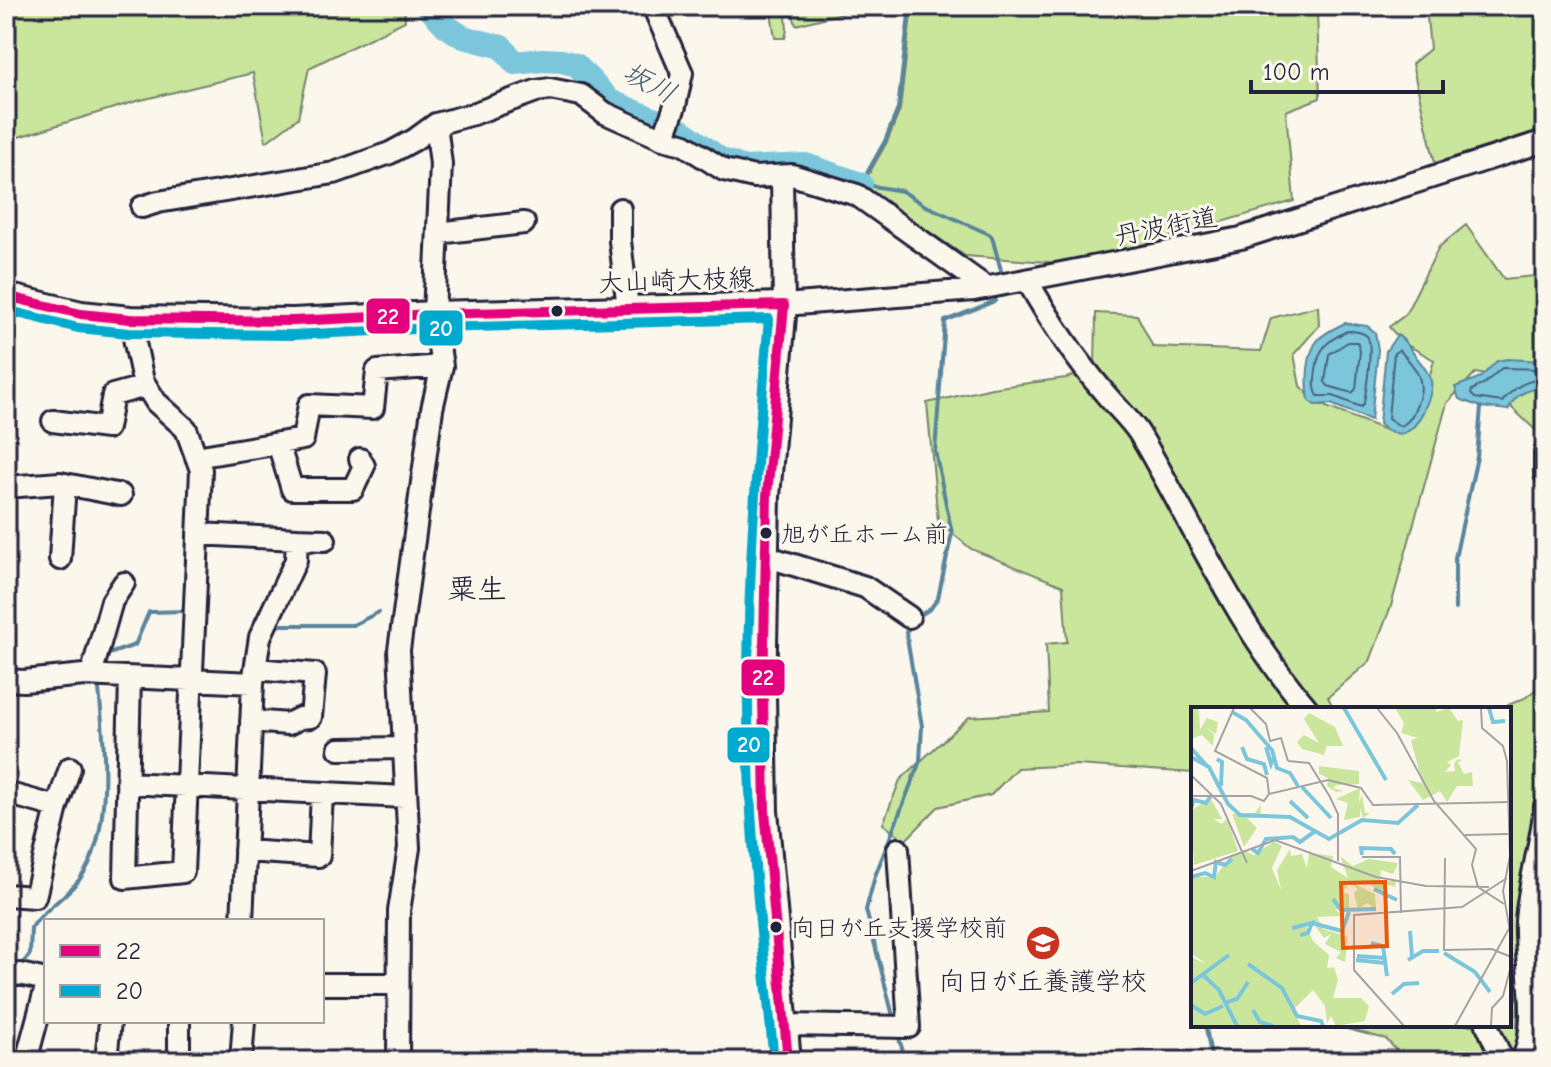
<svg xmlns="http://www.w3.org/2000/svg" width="1551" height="1067" viewBox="0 0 1551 1067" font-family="'Comic Neue','Klee One',sans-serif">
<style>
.green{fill:#cae69d;stroke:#76846c;stroke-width:2}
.water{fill:#7cc6dc;stroke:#58849c;stroke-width:2}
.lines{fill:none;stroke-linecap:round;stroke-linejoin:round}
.shore{stroke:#46647b;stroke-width:2}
.stream{stroke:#58849c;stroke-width:4}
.river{stroke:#7cc6dc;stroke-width:24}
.minor-casing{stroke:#22223b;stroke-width:26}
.major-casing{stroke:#22223b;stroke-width:30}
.minor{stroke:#fbf7ec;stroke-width:20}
.major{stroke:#fbf7ec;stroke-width:24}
.bus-1-casing{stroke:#fbf7ec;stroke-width:16}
.bus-2-casing{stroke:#fbf7ec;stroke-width:16}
.bus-1{stroke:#e5007d;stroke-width:10}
.bus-2{stroke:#00a9ce;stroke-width:10}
.bus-dot{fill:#22223b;stroke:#fbf7ec;stroke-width:3}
.labels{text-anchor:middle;stroke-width:6;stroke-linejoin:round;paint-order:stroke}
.bus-label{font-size:24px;fill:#22223b;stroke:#fbf7ec;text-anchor:start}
.street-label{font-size:26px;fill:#22223b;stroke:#fbf7ec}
.poi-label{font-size:26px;fill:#22223b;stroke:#fbf7ec}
.water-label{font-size:28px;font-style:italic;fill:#425b73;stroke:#fbf7ec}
.quarter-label{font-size:30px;fill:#22223b;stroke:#fbf7ec}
.inset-river{fill:none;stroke:#7cc6dc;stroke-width:4}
.inset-road{fill:none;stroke:#a4a2a5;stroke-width:2}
.view{fill:#e8590c;fill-opacity:0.15;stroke:#e8590c;stroke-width:4}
.inset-edge{fill:none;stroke:#22223b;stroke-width:4}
.line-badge{stroke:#fbf7ec;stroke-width:3}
.badge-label{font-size:22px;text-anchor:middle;font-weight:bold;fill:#fff}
</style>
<rect width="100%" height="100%" fill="#fbf7ec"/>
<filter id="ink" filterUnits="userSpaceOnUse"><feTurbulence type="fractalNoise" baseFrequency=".0125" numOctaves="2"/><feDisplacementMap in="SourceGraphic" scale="16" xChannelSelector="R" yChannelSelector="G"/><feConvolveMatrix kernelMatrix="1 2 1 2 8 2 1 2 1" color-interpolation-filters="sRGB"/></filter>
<g filter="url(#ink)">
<path class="green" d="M6 6H404L405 21 309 68 298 118 266 142 253 73 137 101 15 138 6 121Z
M770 6H859L850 11 796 25 793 15 786 16 787 30 785 38H775Z
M912 6H1319L1317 12 1320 98 1286 111 1294 201 1075 264 965 256 862 186 887 142 900 110Z
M1426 6H1545V128L1435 163 1412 64 1430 49Z
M1466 225 1504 279 1545 275V439L1512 408 1505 378 1475 373 1447 403 1391 606 1370 661 1328 697 1334 709H1193V773L1077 765 1017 768 991 795 938 807 905 841 883 824 900 780 969 717 1049 712 1046 644 1067 642 1063 586 971 549 938 521 927 403 992 388 1066 378 1095 370 1096 313 1137 315 1153 347 1261 351 1271 318 1318 306 1319 326 1294 354 1300 386 1316 403 1388 431 1416 425 1434 360 1402 342 1389 327 1405 315 1439 247Z
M1545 682V963L1518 986 1517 1032 1522 1061H1406L1386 1039 1331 1025H1509V709H1499L1525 698Z"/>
<path class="water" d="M1345 323 1367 326 1375 332 1378 350 1371 420 1331 404 1315 405 1309 401C1307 389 1307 380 1308 369 1311 340 1320 335 1345 323Z
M1397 335C1405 339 1408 347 1414 354 1420 362 1428 370 1431 381 1433 391 1427 403 1423 412 1413 433 1399 442 1379 424L1386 351Z
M1507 359 1545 361 1543 385C1525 394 1519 389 1508 410L1481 407 1459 399 1455 387 1481 377 1497 361Z"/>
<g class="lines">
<path class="shore" d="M1347 331C1353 331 1362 331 1367 336 1374 345 1366 390 1364 403L1361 407 1333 396H1318C1313 388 1315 380 1316 370 1319 347 1327 341 1347 331Z
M1348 342H1357L1360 351 1356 389 1352 393 1328 386 1325 382 1329 354Z
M1399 350C1416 367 1428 382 1416 406 1412 416 1410 422 1400 426L1388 418 1394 353Z
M1545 369 1502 368 1485 383 1472 390 1471 394 1475 398 1502 402C1515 386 1525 381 1545 378"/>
<path class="stream" d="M910 6 898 109 885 141 861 184 902 191 924 205 989 234 992 237 1002 274 1000 279
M1455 609V558L1477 457 1481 407
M916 618 931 608 938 598 952 533 935 451 945 321 995 301 997 292
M273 627 282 625H353L379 612
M109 654 135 645 149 612 188 611
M21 966 30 954 31 928C44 909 65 898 79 880 115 835 104 736 98 680
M894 1020 866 910 875 876 920 761 922 726 906 632 911 625
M897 1032 906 1061
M1212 1061 1206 1028 1219 1025"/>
<path class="river" d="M427 6 446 26 463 37 502 47 515 63 542 60 562 61 576 65 610 101 682 131 720 159 744 168 806 165 861 184"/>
<g class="minor-casing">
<path id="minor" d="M653 6 682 73 675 106 663 139
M782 176 784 305 974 290 1241 238 1545 141
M142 207 158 202 334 173 390 153 414 140 436 124 473 114 536 91 550 89 581 95 605 113 663 139 683 144 724 170 754 177 792 175 857 195 987 288
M620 209V241L628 309
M438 233 524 223
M1027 280C1049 319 1074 357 1103 391 1114 405 1129 418 1139 433 1194 526 1237 627 1308 709
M53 421 107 428 113 395 146 386
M278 443 292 489H353L364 466 360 459
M1545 453V474
M196 457 303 439 309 405 373 408 377 371 442 366
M6 487 60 483 121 495
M198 534 297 539 296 560 260 637 253 683 242 921
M297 539 325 540
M765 556 865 587 909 617
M60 559 65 484
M91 675 112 601 124 583
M130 678 125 878 183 872 201 470 186 429 156 402 143 381 130 319
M6 680 24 681 84 675 253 683
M251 721 288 724 300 718 311 717 315 674 255 669
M339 749 403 748
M127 783 405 797
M6 793 57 807
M245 851 319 856 322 793
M6 895 35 897 57 807 70 768
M6 977 20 974 46 980
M322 984H398
M786 1025 909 1027 898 849
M1487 1025 1503 1061
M26 1061 46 987
M106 1061 110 1021
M179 1061V1021
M241 1061 244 1021
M398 1061 399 911 409 848 399 650 432 409 442 366 434 314 441 164 436 124
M1522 1061C1541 1018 1524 967 1526 921 1529 881 1541 845 1545 806"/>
</g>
<g class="major-casing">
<path id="major" d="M6 296 81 314 130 319 293 321 434 314 784 305 767 496 763 695 765 811 788 1061"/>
</g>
<use href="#minor" class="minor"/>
<use href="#major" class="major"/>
<g class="bus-1-casing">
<path id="bus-1" d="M6 296 81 314 130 319 293 321 434 314 784 305 767 496 763 695 765 811 788 1061"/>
</g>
<g class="bus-2-casing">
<path id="bus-2" d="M6 310 78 328 129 333 293 335 435 328 769 319C754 483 742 648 751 812 756 895 766 978 774 1061"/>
</g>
<use href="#bus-1" class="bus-1"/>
<use href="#bus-2" class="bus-2"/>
</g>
</g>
<defs>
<g id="school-disc" transform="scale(1.8)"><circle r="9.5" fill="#c8321e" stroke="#fbf7ec"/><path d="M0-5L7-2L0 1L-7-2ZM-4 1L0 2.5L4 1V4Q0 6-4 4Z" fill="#fff"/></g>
</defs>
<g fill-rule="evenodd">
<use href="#school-disc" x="1043" y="943"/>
</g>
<g class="bus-dot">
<circle cx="557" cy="311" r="7"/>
<circle cx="766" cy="533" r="7"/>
<circle cx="776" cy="927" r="7"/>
</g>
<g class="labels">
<g class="bus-label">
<text x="781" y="542">旭が丘ホーム前</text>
<text x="791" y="936">向日が丘支援学校前</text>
</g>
<g class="street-label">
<text transform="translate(1166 226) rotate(-11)" y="9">丹波街道</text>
<text transform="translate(676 280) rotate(-2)" y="9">大山崎大枝線</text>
</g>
<g class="poi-label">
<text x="1043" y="990">向日が丘養護学校</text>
</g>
<g class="water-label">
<text transform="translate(650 82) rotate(28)" y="10">坂川</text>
</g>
<g class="quarter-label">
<text x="477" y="599">粟生</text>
</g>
</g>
<g transform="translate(1191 707)">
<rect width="320" height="320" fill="#fbf7ec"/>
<path d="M0 1 8 2 9 23 16 11 27 15 25 27 15 20 23 27 22 39 11 28 0 32ZM204 1H245V5L258 1 267 14 272 13 268 49 256 55 260 58 254 65 264 64 263 56 267 52 271 53 267 55 273 67 281 65 282 79H266L256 95 249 84 232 93 217 73 231 76 220 33 227 31 210 26 213 16ZM118 6 144 20 152 39H136L133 48 111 42 106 35 113 28 128 36 113 12ZM128 59 168 64V77L146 78 142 81 153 84 145 85 136 79 137 71 128 67ZM169 81 168 96 171 87 174 106H179L172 111 169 101V110L153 113 157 96 145 92ZM20 92 31 112H22L31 117 25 124 36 111 47 144 3 158 0 103ZM70 98 69 110 83 109 56 111 66 121 53 140 41 107 64 106ZM83 134 91 139 81 161 90 183 86 163 99 142 100 149 111 147 116 161 118 146 142 149 140 160 157 171 149 149 162 159 178 152 207 156 202 167 190 163 189 174H205L204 180 195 177 190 186 177 175 165 178 184 187 185 203 176 196 167 202 163 186 167 182 155 173 156 181 147 184 158 187V205L144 202 152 209 126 210 132 222 157 230 154 255 145 251 150 245 134 237 140 227 133 231 122 216H114L122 234 138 248 136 261 143 260 147 273 142 291H170L178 299 174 314 145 319 140 309 136 316 134 299 122 283 103 302 110 319H0V250L15 257 0 246V170H24L38 151 54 144 63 148Z" fill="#cae69d"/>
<path class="inset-river" d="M153 1 195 73M298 1 302 15 314 14M41 5 55 13 81 43 86 61 99 66 107 79M51 40 56 52 73 57 76 68M75 40 80 57 83 50M0 41 16 59M0 50 18 60 37 97 49 108 99 110 138 132 171 113 207 116 227 98M26 52 31 55 30 79M111 80 140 111M99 94 117 111M0 101 3 93 15 96 20 89M61 142 67 146 75 132 102 130 109 135 123 125M171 148 170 141 200 142 204 147M0 170 14 166 23 170 25 155 34 158 41 152M183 182 206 193M142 192 150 203 185 202M121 216 151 224 158 205M101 221 121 216 117 226 109 228M219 224 221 250M180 236 192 239 196 269M253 246 284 265 299 285M166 249 194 251M165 253 194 256M217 253 232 244H248M57 257 91 281 106 309 130 314 132 319M12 268 28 283 46 319M0 276 38 248M201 287 213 277 228 276M33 296 46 292 57 275M0 298 14 307 32 299M62 303 69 315 82 319"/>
<path class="inset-road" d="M43 1 24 44 76 71 78 87M59 1 75 17 79 34 90 31 97 54M186 1 206 26 243 94 285 142 281 158 287 180 313 197M290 1 291 21 312 39 316 54 319 149 312 184 320 230M97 54 118 56 139 90 147 107V154M0 68 30 97 56 156M0 89H60L73 94 78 87 137 73 170 81 182 98 320 95M274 128 317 127M171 150H209L210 206M0 164 84 133 185 170 235 179 298 180M252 243 301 242 320 250M253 244 254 151M213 319 163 263V208L271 200 316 171M264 319 320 218M300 319 301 301 312 289 320 259"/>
<path class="view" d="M194 175 196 239 152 241 150 176Z"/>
<rect width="320" height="320" class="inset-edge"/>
</g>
<g class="line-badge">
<rect x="365" y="297" width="46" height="38" rx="8" fill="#e5007d"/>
<rect x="418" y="309" width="46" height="38" rx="8" fill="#00a9ce"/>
<rect x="740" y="658" width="46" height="39" rx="8" fill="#e5007d"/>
<rect x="726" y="726" width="45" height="38" rx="8" fill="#00a9ce"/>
</g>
<g class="badge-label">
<text x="388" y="324">22</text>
<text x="441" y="336">20</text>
<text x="763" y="685">22</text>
<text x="749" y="752">20</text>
</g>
<rect width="1551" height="1067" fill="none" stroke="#fbf7ec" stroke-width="32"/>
<rect x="16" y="16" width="1519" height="1035" fill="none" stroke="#22223b" stroke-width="3" filter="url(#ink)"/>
<rect x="44" y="919" width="280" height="104" fill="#fbf7ec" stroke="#a4a2a5" stroke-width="2"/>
<rect x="60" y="945" width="40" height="12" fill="#e5007d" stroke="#a4a2a5" stroke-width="2"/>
<text x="116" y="959" font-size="24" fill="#22223b">22</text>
<rect x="60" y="985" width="40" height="12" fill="#00a9ce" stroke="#a4a2a5" stroke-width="2"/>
<text x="116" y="999" font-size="24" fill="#22223b">20</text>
<path d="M1251 80v12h192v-12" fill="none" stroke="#22223b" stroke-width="4"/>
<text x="1263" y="80" font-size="24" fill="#22223b" stroke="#fbf7ec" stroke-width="6" paint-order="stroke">100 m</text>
</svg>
